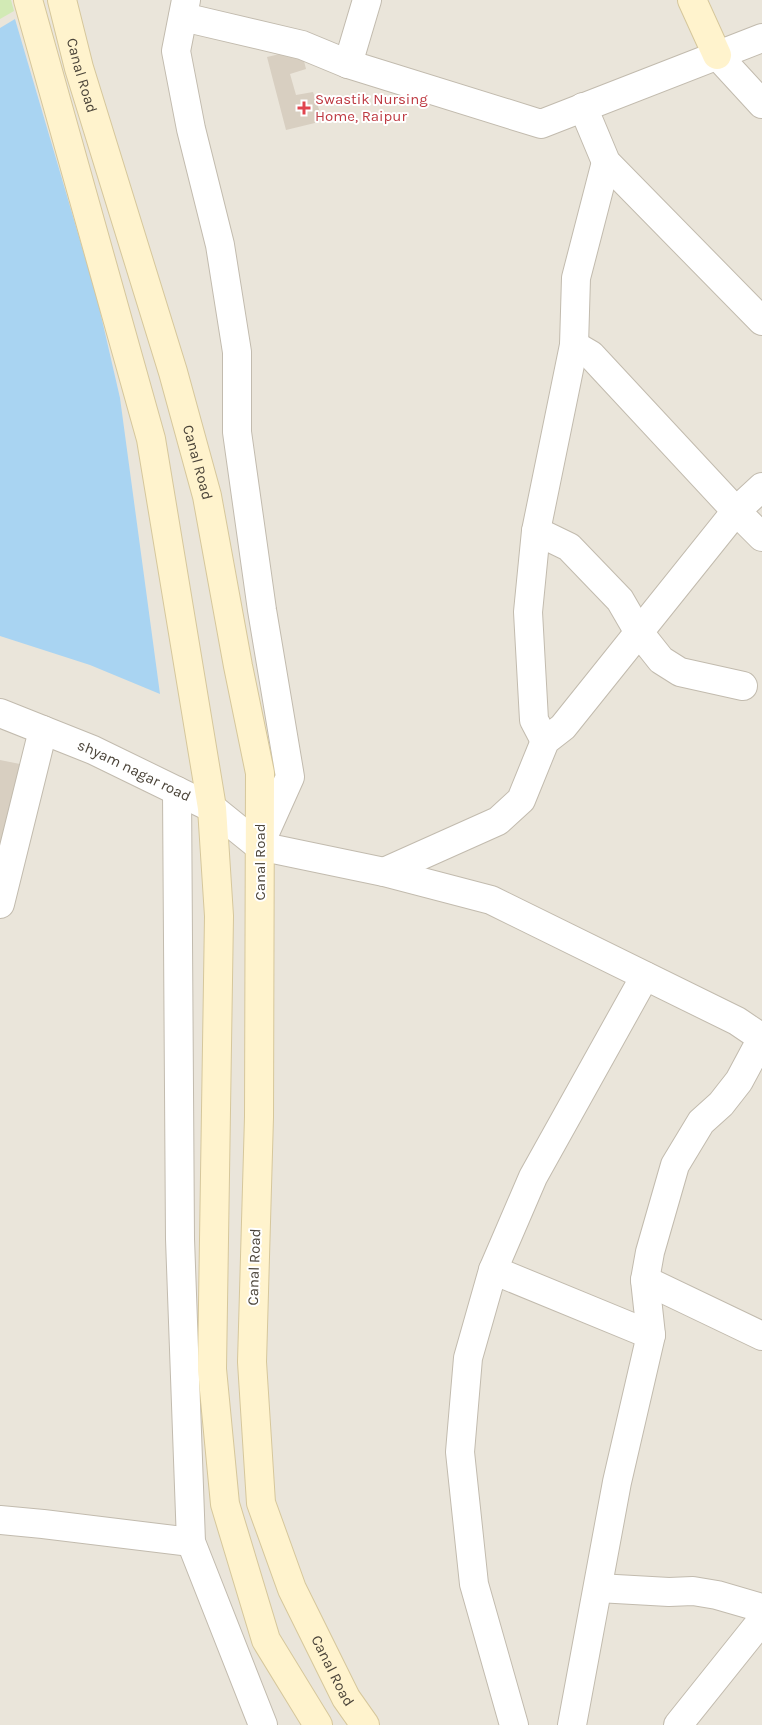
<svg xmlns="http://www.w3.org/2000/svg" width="762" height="1725" viewBox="0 0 762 1725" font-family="Karla,sans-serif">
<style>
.residential{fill:#eae5da}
.green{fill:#d2eab5}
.water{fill:#a9d4f2}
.building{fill:#d8cfc1}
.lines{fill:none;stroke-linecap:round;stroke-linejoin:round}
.street-casing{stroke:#c2bbae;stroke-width:30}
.secondary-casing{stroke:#d6c79b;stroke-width:30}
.street{stroke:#fff;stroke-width:28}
.secondary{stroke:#fff3cd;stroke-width:28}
.health-dot{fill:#e0444e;stroke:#fff;stroke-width:2}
.labels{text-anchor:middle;stroke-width:4;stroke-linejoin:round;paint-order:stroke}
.street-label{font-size:15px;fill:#4b4439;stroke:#fff}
.health-label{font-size:15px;fill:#be3a42;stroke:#fff;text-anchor:start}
</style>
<rect width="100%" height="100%" fill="#f6f3ec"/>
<path class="residential" d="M0 0H762V1725H0Z"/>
<path class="green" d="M0 0H11L14 11 0 19Z"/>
<path class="water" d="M15 19 97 298 120 398 160 694 90 665 0 636V28Z"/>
<path class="building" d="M301 49 306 69 290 74 296 95 313 92 323 121 286 130 267 57Z
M0 760 25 765 0 866Z"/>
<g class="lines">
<g class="street-casing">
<g id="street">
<path d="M186 0 176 51 191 129 220 245 237 352V432L262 610 290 777 259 846"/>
<path d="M183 17 302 45 348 64 541 124 762 38"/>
<path d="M717 55 762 104"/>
<path d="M348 64 367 0"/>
<path d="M583 107 606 162 762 321"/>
<path d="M574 345 591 355 736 511 762 537"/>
<path d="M536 531 569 547 620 600 638 631 661 660 680 672 743 686"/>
<path id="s1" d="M0 713 93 750 212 808 259 846 384 872 491 900 737 1021 762 1038"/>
<path d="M545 741 534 720 528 612 536 531 574 345 576 278 606 162"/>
<path d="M177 791 180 1239 191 1542 263 1725"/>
<path d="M384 872 498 821 521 800 545 741 563 727 736 511 762 487"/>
<path d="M0 904 43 730"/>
<path d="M493 1270 651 1335"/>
<path d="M645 1280 762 1336"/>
<path d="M0 1520 43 1524 191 1542"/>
<path d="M598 1588 669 1592 693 1591 717 1595 762 1608"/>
<path d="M514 1725 474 1584 460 1452 468 1358 493 1270 533 1177 645 976"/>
<path d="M572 1725 617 1482 651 1335 645 1280 650 1252 675 1165 701 1122 721 1104 739 1081 762 1038"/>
<path d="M678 1725 762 1620"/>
</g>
</g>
<g class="secondary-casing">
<g id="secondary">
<path d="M28 0 151 439 212 808 219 916 212 1369 225 1504 266 1640 318 1725"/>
<path id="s2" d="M62 0 79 68 173 372 207 496 238 666 260 773 259 1117 252 1362 261 1503 292 1589 346 1698 365 1725"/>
<path d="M692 0 717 55"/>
</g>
</g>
<use href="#street" class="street"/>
<use href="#secondary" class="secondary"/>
</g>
<path class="health-dot" d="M301.5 100.5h5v5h5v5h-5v5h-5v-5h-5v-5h5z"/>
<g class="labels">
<g class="street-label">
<text dy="5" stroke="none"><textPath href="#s2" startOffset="78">Canal Road</textPath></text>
<text dy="5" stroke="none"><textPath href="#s2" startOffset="482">Canal Road</textPath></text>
<text dy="5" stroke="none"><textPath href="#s1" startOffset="146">shyam nagar road</textPath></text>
<text transform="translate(260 862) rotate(-90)" y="5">Canal Road</text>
<text transform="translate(254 1267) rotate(-88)" y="5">Canal Road</text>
<text dy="5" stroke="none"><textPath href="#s2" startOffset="1712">Canal Road</textPath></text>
</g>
<g class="health-label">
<text x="315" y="104">Swastik Nursing<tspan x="315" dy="17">Home, Raipur</tspan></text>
</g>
</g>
</svg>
